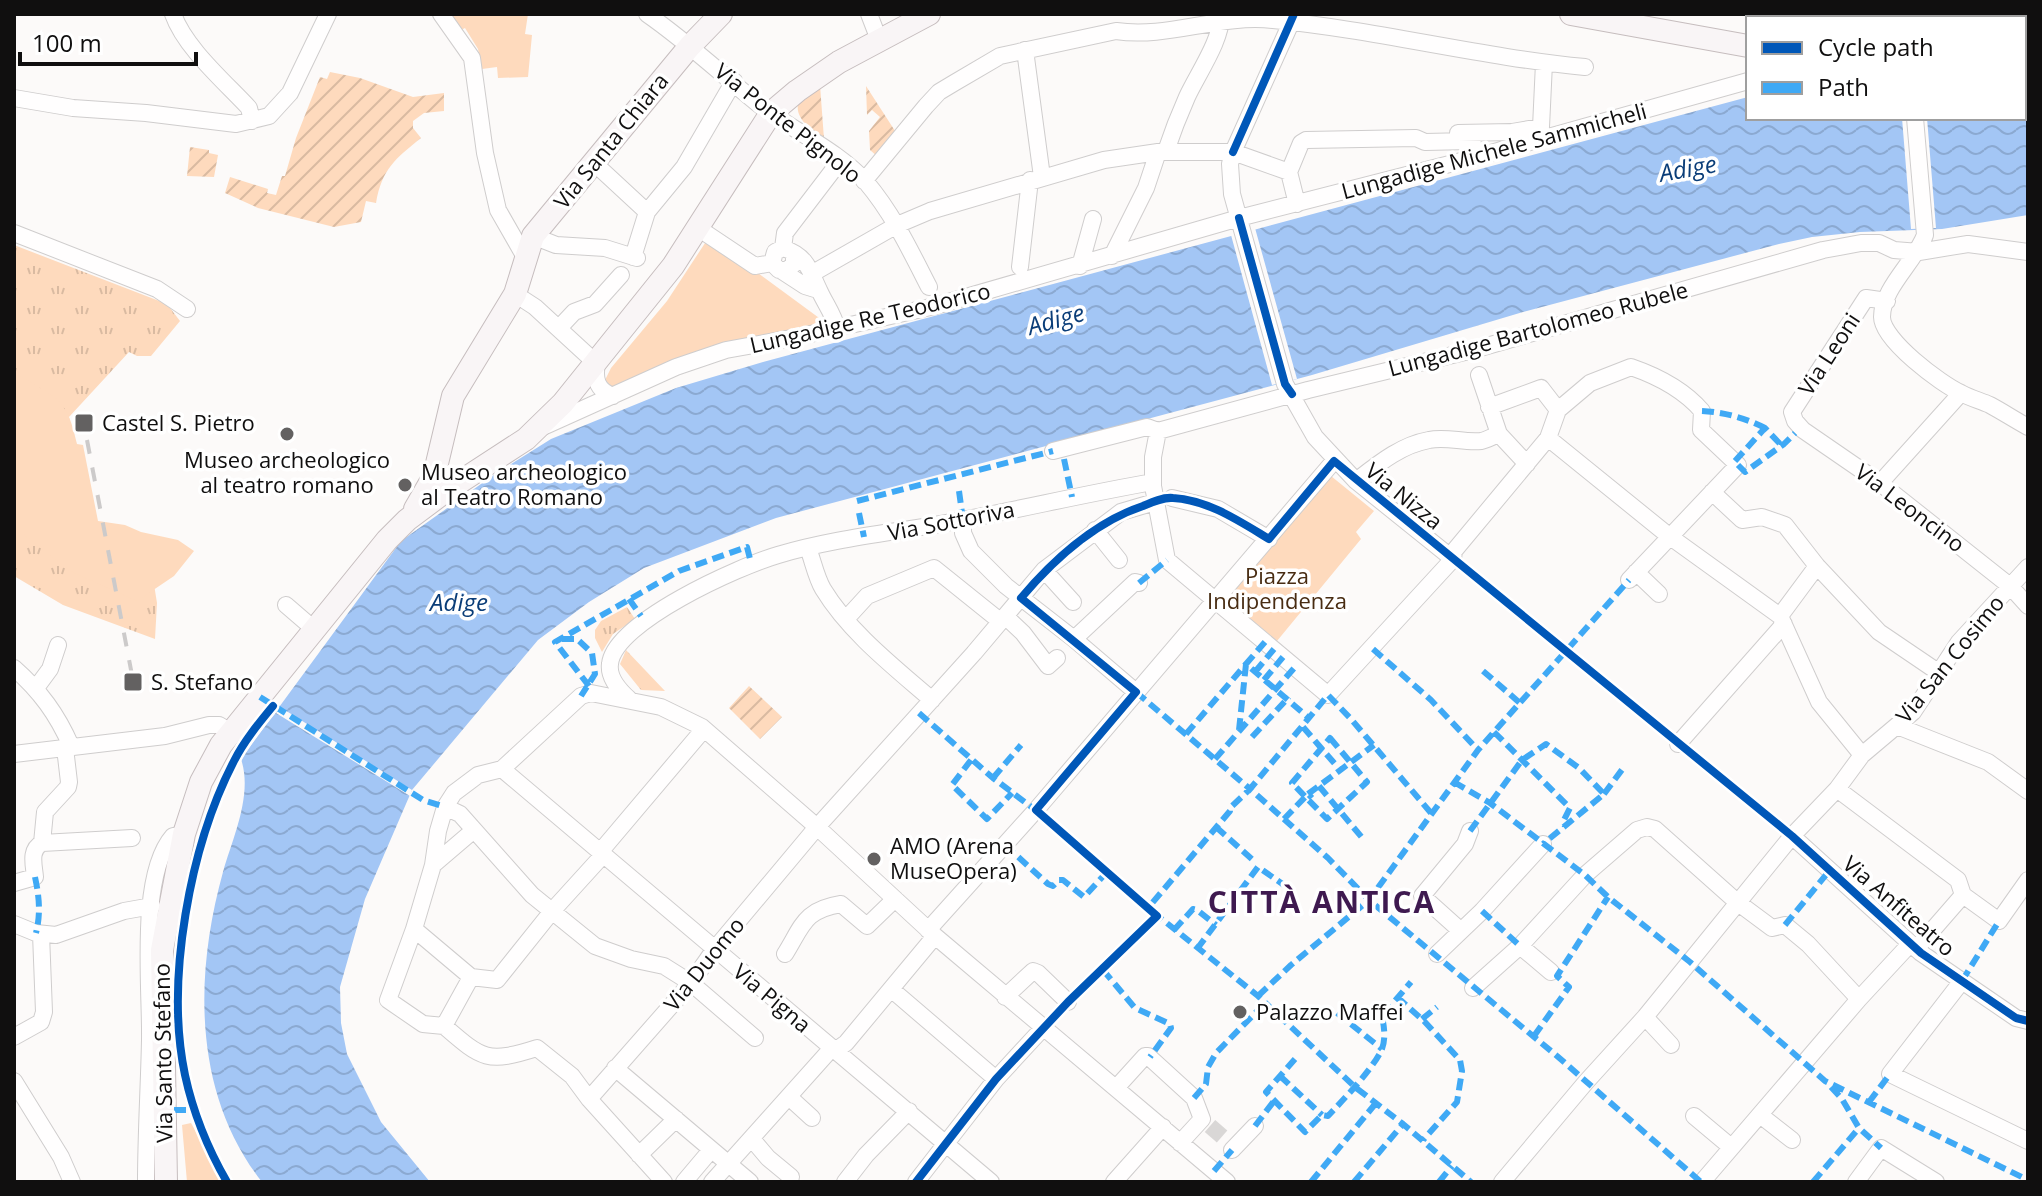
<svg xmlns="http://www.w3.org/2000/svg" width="2042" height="1196" viewBox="0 0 2042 1196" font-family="'Open Sans',sans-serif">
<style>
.grass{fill:url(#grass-tufts)}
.park{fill:#fedabd}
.garden{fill:url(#garden-furrows)}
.water{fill:url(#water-waves)}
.pier{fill:#fcfaf9}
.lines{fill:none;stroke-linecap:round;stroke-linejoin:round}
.minor-tunnel{stroke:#d9d7d6;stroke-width:16;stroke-dasharray:16 8;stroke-linecap:butt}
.minor-casing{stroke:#cfcdcd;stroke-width:18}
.major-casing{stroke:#c6bdbe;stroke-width:24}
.minor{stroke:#fffefe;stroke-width:16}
.major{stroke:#f9f5f6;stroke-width:22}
.rail{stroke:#cccaca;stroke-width:4;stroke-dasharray:14 14;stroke-linecap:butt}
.quiet{stroke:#3fa9f5;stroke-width:6;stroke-dasharray:12 6;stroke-linecap:butt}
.cycleway-casing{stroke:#fff;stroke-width:13}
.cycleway{stroke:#0057b8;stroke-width:8}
.poi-dot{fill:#636161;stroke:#fff;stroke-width:3}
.labels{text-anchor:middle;stroke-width:7;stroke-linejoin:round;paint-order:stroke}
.street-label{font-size:22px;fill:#100f0f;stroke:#fff}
.poi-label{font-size:22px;fill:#100f0f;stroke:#fff;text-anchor:start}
.park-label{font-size:22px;fill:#482c12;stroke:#fff}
.water-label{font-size:24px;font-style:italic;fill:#0a3d78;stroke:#fff}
.district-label{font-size:30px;font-weight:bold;letter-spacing:2px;fill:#3f1a50;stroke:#fff}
</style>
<defs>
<pattern id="grass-tufts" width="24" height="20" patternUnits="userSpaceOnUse" patternTransform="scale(2)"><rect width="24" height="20" fill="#fedabd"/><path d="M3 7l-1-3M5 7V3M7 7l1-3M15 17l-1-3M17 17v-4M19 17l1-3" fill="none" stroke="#d9baa1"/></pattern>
<pattern id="garden-furrows" width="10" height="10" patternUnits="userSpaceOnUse" patternTransform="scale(2)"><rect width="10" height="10" fill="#fedabd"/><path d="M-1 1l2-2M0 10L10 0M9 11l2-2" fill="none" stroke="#d9baa1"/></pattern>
<pattern id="water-waves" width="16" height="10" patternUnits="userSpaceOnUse" patternTransform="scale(2)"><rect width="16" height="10" fill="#a3c6f5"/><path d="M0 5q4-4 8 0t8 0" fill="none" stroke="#8ba9d1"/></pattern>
</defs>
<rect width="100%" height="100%" fill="#fcfaf9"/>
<path class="grass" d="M14 245 167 304 180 321 151 356H137L129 352 69 417 93 528 148 547 157 603 155 639 63 605 14 576Z
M627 607 635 619 613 634 602 652 595 638V630L601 621Z
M626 650 665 691 641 690 620 664Z"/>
<path class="park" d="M447 14H528L525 34 532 35 528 77 498 78 497 67 482 69 478 49 465 28 461 30Z
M709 237 826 323 613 388 605 380 611 368 667 301Z
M14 372C53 397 67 395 77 444L83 445 98 521 125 525 141 532 178 540 194 551 174 576 137 601 70 571 23 534 14 538Z
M1331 476 1374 511 1356 532 1361 539 1277 641 1223 596Z
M191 1123 224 1182H187L182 1125Z"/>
<path class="garden" d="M330 72 360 78 413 97 444 93V111L424 113 413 121V128L421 138C395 159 382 169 376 203L366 201 361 222 334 227 258 208 225 193 230 177 268 189 267 193 276 195 282 176H285L296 138 320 77 327 79Z
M820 85 824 139C812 129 795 120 798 103Z
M866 86 897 134 878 157 870 150 869 131 880 117 872 110 867 115Z
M190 147 209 150V153L218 155 214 177 187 176Z
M749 686 782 717 760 739 729 708Z"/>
<path class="water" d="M2028 58V215L1942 229 1860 232 1812 237 1779 244 1523 312 1312 375 776 518 644 568 589 602 538 640 412 790 365 899 340 987 341 1023 347 1054 381 1122 430 1182H262C193 1094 194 976 223 872 233 837 253 795 241 759L401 541 495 474 551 439 676 388 763 362 1748 97V118H2024V59Z"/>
<path class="pier" d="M1902 118H1927L1936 228 1911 229Z
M1255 228 1297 379 1272 385 1231 235Z
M280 707 412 790 410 796 276 713Z"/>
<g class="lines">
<path class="minor-tunnel" d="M1210 1126 1225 1139"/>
<g class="minor-casing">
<path id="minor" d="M173 14C185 48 225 82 249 108L252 121
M441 14 472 58 485 153 498 210 526 259
M647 14C686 41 720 73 757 103 791 130 836 149 866 182 893 214 910 250 929 287
M869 14 879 40
M1905 14 1906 18
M2021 14V18
M1294 16 1233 152 1230 164 1232 194 1285 384 1315 437 1356 481 1453 559
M1025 50 1042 177
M14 98 73 108 146 113 236 124 269 116 290 93 328 14
M1915 118 1925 235C1915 262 1882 288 1882 317 1882 340 1941 384 1961 393 1970 398 1981 401 1990 405 2003 412 2015 420 2028 427
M1458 133 1512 132 1541 127 1544 63
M1166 151C1172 133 1179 115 1187 97 1197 75 1223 38 1221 14
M593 162 647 212
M864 181 926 106 939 92 954 83 1000 56 1116 31C1168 39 1219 14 1273 20 1377 30 1480 57 1585 67
M1297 204 1289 172 1301 143 1306 140 1416 138 1425 142 1469 141 1473 144V158
M698 228 755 266 772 263
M14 233 157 289 187 309
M533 236 556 245 605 248 637 258
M783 248 785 233 840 161
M794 255V264L787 270H779L772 263 775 252 783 248C808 256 810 272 820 292 826 305 834 315 837 329
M1112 256 1146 188 1158 152
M633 257 647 212 684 167 734 81
M1080 266 1093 219
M1020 267 1030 180
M782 271 805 286 818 290
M813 273 897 225 930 211 1104 160 1158 152H1233L1289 172
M515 294 535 307 597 364C594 379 597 390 613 396
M1887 301 1866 298 1792 412 1795 421 1803 430 1880 483 2010 586 2028 606
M559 328 574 312 595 304 621 275
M1479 375 1499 434 1527 464
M1489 407 1541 388 1558 410
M545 426 676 367 726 350 797 337 935 306 1239 218 1473 158 1748 81
M1158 431 1153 457V486L1167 560 1328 695 1453 559 1454 551 1548 438 1558 410 1590 383 1631 367C1657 376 1684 390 1702 411L1701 430 1738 465 1629 580
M1158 431 1308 390 1473 350 1823 250 1861 243H1879L1894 250 1919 252 1968 244 2028 252
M1548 438 1669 536 1780 616 1819 702 1862 755
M1053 451 1147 427 1158 431
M1356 481C1378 464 1401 445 1429 440 1446 436 1464 443 1481 441 1487 440 1493 436 1499 434
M1880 483 1961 393
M1712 492 1742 520 1762 517 1785 525 1817 566 1879 632 1938 672
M1172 498 1218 509 1269 539
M963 520V533L971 551 1006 586 1074 639 1136 692
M1095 530 1119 560
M808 548C813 561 816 577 823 589 849 632 894 667 932 700
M1044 570 1073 602
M1636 572 1659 594
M286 605 315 630
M1005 616 1023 633 1048 666 1057 658
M1780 616 1817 566
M846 619 867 596 934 568 1000 621
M1074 639 1135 582 1139 583
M14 668C40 691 57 714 71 746
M36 688 50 669 58 645
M629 699C619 690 608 678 610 664 614 622 740 566 778 555 838 537 901 532 962 520 1026 508 1089 493 1153 482
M1897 726 1988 762 2028 791
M1678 744 1784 624
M14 754 165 736 209 725H219L231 732
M502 769 991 1182
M1837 789 1958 880 1963 895
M445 807 460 814 532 895 595 946 631 959 664 966 691 983 755 1038
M1792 836 1921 953 2016 1018 2028 1021
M42 843 132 838
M600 852 704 729
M433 865 474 830
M14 883 35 877C34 865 29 850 42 843L45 812 68 787 69 782 65 748
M1963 895 1999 921 2028 880
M14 924 36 933 56 935 124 911 152 906
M414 929 471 977
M928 930 1036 810 1334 461
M1461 931 1422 896 1465 844 1470 831
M1520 946 1551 972
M1916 949 1963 895
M785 954C803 925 804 910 841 904L867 926 895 899
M1437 954 1482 911 1543 844
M471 977 497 980 553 910 603 855
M1962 981 1890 1074 2028 1141
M1473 988 1520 946 1585 875 1637 830 1647 827 1655 829 1737 902 1772 928 1785 925 1808 944 1859 999
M891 989 996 1079
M1005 997 1033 971 1038 973 1068 1002
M1645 1017 1671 1045
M444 1026 423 1024 388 1000 414 929 433 865 438 831 445 807 454 793 478 775 502 769 581 696 591 693 661 707 702 727 817 827 935 936 1227 1182
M444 1026C482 1059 487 1064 537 1048L572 1076 589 1099 664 1182
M444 1026 471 977
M14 1037 41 1022 44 1012 41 934
M615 1068 750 1182
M14 1081 61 1157 72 1182
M1116 1088 1145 1056H1148L1194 1098 1202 1119 1180 1143
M789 1097 812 1118
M589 1099 691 983 714 950 817 827 974 653 1044 570 1121 512 1155 502
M1760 1115 1792 1140
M1694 1116 1731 1147
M752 1139 768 1158 791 1177
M1232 1150 1255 1126
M639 1155 676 1119
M146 1182C146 1135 149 1088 150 1040 151 988 138 876 173 836L184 834
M684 1182 711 1150
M712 1182 832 1048H839L846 1043 935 936
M845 1182 866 1155 909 1111
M916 1182 996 1079 1043 1028
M1114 1182 1163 1127
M1502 1182 1586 1082 1645 1017 1792 836 1837 789 1862 755 1913 712 1959 642 2028 567
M1702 1182 1859 999 1910 944
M1856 1182 1881 1148 1936 1182"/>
</g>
<g class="major-casing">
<path id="major" d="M1571 14 1748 46
M2024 30H2028
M2024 48H2028
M415 509 434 476 453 396 515 294 533 236 690 46 721 14
M166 1182 162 950 184 834 201 782 221 745 387 540 407 520 443 493 526 439 563 403 673 266 771 113 797 91 839 62 929 14"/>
</g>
<use href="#minor" class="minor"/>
<use href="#major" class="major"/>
<path class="rail" d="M87 440 132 675"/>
<path class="quiet" d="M1702 411C1724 412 1745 418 1765 428
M1064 459 1072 497
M1735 461 1765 428 1782 446
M1738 465 1745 472 1784 444 1795 433
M959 491 963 520
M857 501 1053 451
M859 513 864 537
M1139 583 1167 560
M629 599 641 616
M562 639H577L592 653 595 674 581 696
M1265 642 1246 664 1310 719
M1373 649 1431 700 1478 750
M1483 671 1520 703
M1255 672 1274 649
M1264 680 1283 657
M589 686 555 642 679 571 747 547 751 563
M1136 692 1250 789 1230 808V811L1148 908
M260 697 423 800 445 807
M919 713 993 778 1042 815
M1303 727 1341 771
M1239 730 1246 664
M1494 732 1570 808 1563 822 1565 826
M1186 734 1246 664
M1252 737 1289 697
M1330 738 1367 782 1327 819 1292 783Z
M1215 759 1295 667
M971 760 952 785 987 819 1012 793
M993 778 1021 745
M1454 782 1490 803 1585 875 1608 897 1690 962 1825 1081 2028 1180
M1319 786 1364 840
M1308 794 1374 745
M1604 794 1624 767
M1431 813 1351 719 1328 695 1250 789 1328 858 1369 900 1557 1056 1701 1182
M1284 819 1308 794 1312 798
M1216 827 1254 861
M1470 831 1522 760 1546 744 1579 768 1604 794 1543 844
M1005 845 1048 884 1053 886 1059 880H1063L1084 897 1106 873
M35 877C39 896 41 913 36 933
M1482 911 1520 946
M1153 912 1258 996 1355 1087 1403 1124 1471 1182
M1785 925 1830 870
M1174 930 1193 909 1197 910 1216 925
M1197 949 1258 867 1294 892
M1103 970 1135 1008 1170 1024 1171 1028 1150 1057
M1962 981 1999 921
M1258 996 1291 965 1369 900 1478 750 1629 580
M1397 997 1424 1021 1460 1060 1462 1071 1457 1102 1423 1140
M1337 1013 1382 1049
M1422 1019 1437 1007
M1534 1036 1569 987 1557 976 1608 897
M1295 1059 1266 1092 1305 1132 1322 1115 1328 1116C1343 1100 1373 1069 1382 1049 1386 1038 1384 1026 1382 1016L1411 982
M1280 1076 1322 1115
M1831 1087 1842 1099 1859 1128 1881 1148
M1194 1098 1206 1084 1208 1067 1216 1053 1265 1003
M1869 1102 1890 1074
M174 1110H194
M1255 1126 1274 1101
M1214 1171 1232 1150
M1311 1182 1376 1103
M1354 1182 1403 1124
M1439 1182 1452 1166
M1813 1182 1859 1128"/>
<g class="cycleway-casing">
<path id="cycleway" d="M1233 152 1294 14
M1239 218 1285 384 1292 394
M227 1182C208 1149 193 1112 185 1075 165 980 190 846 234 761 244 741 259 723 273 706
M916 1182 996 1079 1068 1002 1157 916 1036 810 1136 692 1021 598C1054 559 1095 522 1143 506 1152 502 1163 497 1173 498 1208 500 1239 521 1269 539L1334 461 1792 836 1921 953 2016 1018 2028 1021"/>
</g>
<use href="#cycleway" class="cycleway"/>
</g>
<g class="poi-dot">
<rect x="74" y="413" width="20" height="20" rx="4"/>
<circle cx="287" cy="434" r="8"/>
<circle cx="405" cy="485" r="8"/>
<rect x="123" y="672" width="20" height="20" rx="4"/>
<circle cx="874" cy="859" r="8"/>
<circle cx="1240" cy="1012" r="8"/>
</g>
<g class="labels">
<g class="street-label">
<text transform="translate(788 123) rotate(38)" y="8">Via Ponte Pignolo</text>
<text transform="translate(611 141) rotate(-51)" y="8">Via Santa Chiara</text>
<text transform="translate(1494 151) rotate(-15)" y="8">Lungadige Michele Sammicheli</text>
<text transform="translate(870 318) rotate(-13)" y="8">Lungadige Re Teodorico</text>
<text transform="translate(1538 329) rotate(-15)" y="8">Lungadige Bartolomeo Rubele</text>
<text transform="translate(1829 354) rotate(-57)" y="8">Via Leoni</text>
<text transform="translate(1404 496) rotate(39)" y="8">Via Nizza</text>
<text transform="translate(1910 508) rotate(37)" y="8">Via Leoncino</text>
<text transform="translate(951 521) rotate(-11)" y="8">Via Sottoriva</text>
<text transform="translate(1950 659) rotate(-51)" y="8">Via San Cosimo</text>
<text transform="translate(1899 906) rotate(41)" y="8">Via Anfiteatro</text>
<text transform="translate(704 964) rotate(-51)" y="8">Via Duomo</text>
<text transform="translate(772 998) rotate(40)" y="8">Via Pigna</text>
<text transform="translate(163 1053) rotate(-91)" y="8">Via Santo Stefano</text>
</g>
<g class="poi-label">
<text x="102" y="431">Castel S. Pietro</text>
<text x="287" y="468" text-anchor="middle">Museo archeologico<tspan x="287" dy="25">al teatro romano</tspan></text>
<text x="421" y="480">Museo archeologico<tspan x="421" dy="25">al Teatro Romano</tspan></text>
<text x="151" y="690">S. Stefano</text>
<text x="890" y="854">AMO (Arena<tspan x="890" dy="25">MuseOpera)</tspan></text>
<text x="1256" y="1020">Palazzo Maffei</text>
</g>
<g class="park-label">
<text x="1277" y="584">Piazza<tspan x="1277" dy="25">Indipendenza</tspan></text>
</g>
<g class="water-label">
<text transform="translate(1688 169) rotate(-10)" y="8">Adige</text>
<text transform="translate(1056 320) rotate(-15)" y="8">Adige</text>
<text x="459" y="611">Adige</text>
</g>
<g class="district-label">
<text x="1322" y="913">CITTÀ ANTICA</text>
</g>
</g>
<rect width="2042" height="1196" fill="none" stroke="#100f0f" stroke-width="32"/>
<rect x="1746" y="16" width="280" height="104" fill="#ffffff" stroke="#9f9f9f" stroke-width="2"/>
<rect x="1762" y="42" width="40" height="12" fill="#0057b8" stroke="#9f9f9f" stroke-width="2"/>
<text x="1818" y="56" font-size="24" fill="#100f0f">Cycle path</text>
<rect x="1762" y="82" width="40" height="12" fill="#3fa9f5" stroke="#9f9f9f" stroke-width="2"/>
<text x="1818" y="96" font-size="24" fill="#100f0f">Path</text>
<path d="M20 52v12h176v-12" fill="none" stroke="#100f0f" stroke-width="4"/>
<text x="32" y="52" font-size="24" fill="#100f0f" stroke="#ffffff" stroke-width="6" paint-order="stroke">100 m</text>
</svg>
